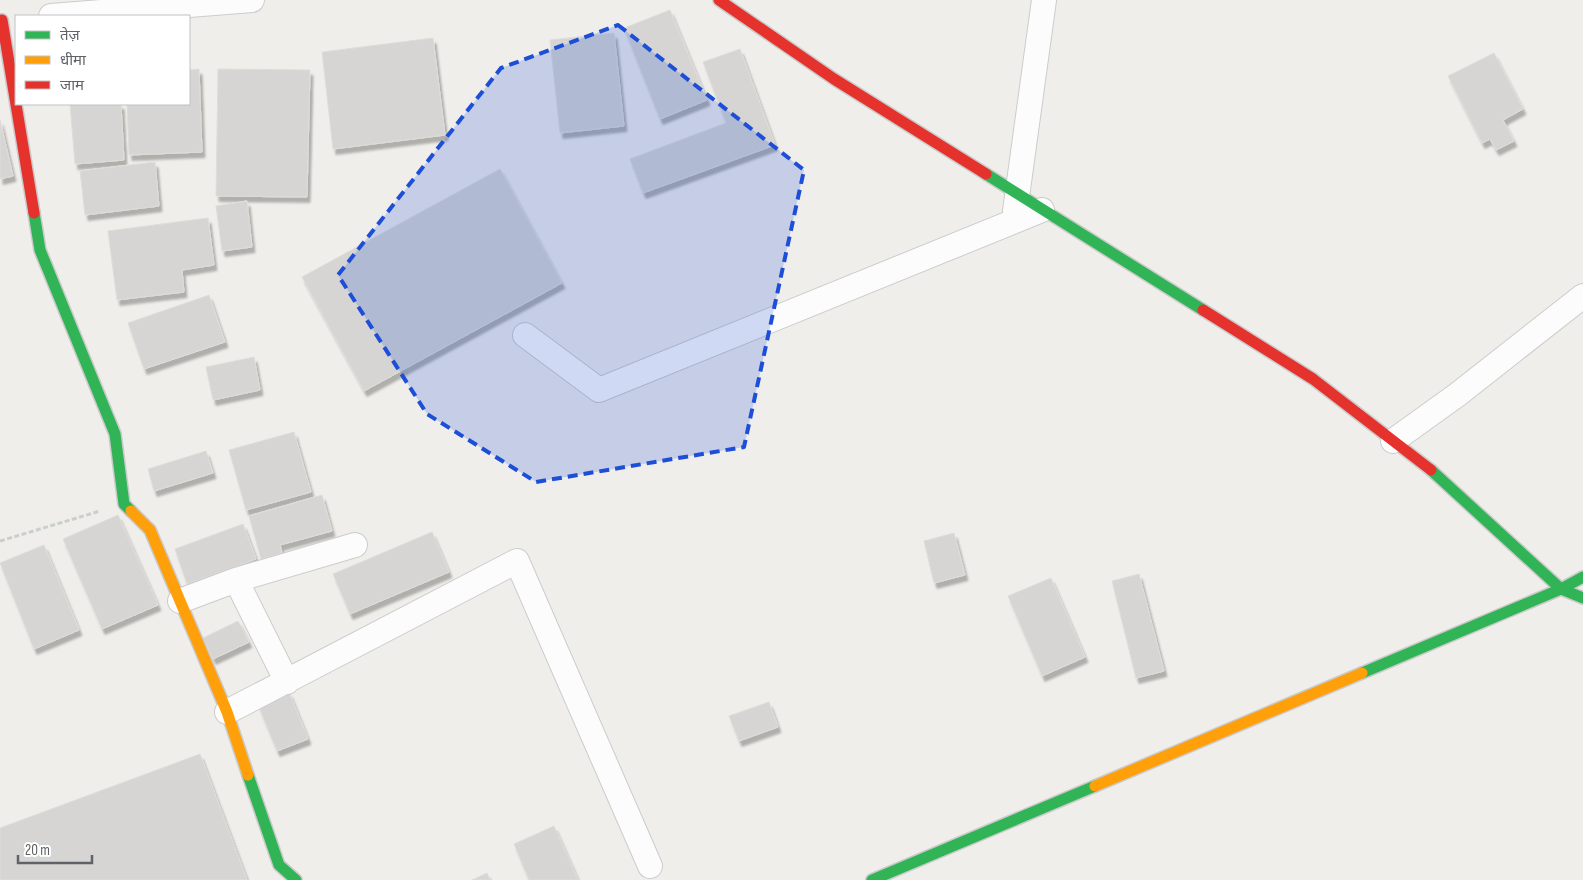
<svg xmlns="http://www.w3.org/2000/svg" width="1583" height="880" viewBox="0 0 1583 880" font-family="'Sofia Sans Condensed','Noto Sans Devanagari',sans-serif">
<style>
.building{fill:#d6d5d3;stroke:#deddd9;filter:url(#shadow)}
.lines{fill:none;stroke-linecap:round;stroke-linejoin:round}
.street-casing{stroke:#cbcccc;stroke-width:26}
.fast-casing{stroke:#cacacb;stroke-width:14}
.slow-casing{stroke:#cacacb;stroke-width:14}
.jam-casing{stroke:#cacacb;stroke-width:14}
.path{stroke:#cacfcc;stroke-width:3;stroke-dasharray:5 2.5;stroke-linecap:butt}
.street{stroke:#fdfcfc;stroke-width:24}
.fast{stroke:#30b455;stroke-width:11}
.slow{stroke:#ff9f0a;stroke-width:11}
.jam{stroke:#e5322d;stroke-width:11}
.marked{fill:#1d4ed8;fill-opacity:0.2;stroke:#1d4ed8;stroke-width:4;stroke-dasharray:10 6;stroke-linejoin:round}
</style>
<defs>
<filter id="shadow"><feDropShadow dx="3" dy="5.5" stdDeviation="1" flood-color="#0004"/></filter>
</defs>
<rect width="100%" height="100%" fill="#efeeea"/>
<path class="building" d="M670 10 707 100 660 119 624 28Z
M614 33 624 126 560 133 550 40Z
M433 38 445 135 333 149 322 52Z
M740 49 775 145 643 193 630 159 726 123 703 62Z
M1494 53 1523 109 1503 120 1514 141 1496 150 1490 139 1482 143 1448 76Z
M199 69 202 152 129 155 127 104H189V70Z
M218 69 310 70 307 197 216 196Z
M70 104H121L124 160 75 164Z
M0 120 13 176 0 179Z
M155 162 159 206 85 215 80 171Z
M500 169 562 283 364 391 302 277Z
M247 201 252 247 222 251 216 206Z
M208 218 214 265 182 270 184 292 117 300 108 231Z
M209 295 225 342 144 369 128 323Z
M254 357 260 390 213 400 206 367Z
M294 432 311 492 246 510 229 450Z
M206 451 213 473 154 491 148 469Z
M322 495 332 531 280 545 282 553 261 559 249 516Z
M118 515 158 605 102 629 63 539Z
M243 524 256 559 187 584 175 549Z
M432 532 449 572 350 614 333 574Z
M954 533 965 575 934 583 924 541Z
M44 545 79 630 34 649 0 563Z
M1139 574 1164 671 1136 678 1112 581Z
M1051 578 1085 657 1042 676 1008 596Z
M238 621 249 642 213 659 203 638Z
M289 692 308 739 277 751 258 705Z
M769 702 778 727 739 741 729 716Z
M200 754 247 880H0V828Z
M554 826 578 880H529L514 844Z
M487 873 490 880H472Z"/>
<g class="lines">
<g class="street-casing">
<path id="street" d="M51 16 252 0
M1015 211 1044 0
M525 335 599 390 1042 210
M1393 441 1457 395 1583 296
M236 580 287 682
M180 601 236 580 355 545
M227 712 517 561 650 866"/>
</g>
<g class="fast-casing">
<path id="fast" d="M986 174 1203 310
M34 213 40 250 115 434 124 504 131 511
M1431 470 1561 589 1583 598
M1362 673 1561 589 1583 577
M248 775 279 865 296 880
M872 880 1095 786"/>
</g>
<g class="slow-casing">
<path id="slow" d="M131 511 150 530 227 712 248 775
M1095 786 1362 673"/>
</g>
<g class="jam-casing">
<path id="jam" d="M719 0 834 79 986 174
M2 20 34 213
M1203 310 1313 379 1431 470"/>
</g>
<path class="path" d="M0 541 100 511"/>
<use href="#street" class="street"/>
<use href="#fast" class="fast"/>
<use href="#slow" class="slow"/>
<use href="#jam" class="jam"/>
</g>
<path class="marked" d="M618 25 804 170 744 447 536 482 427 414 338 275 501 68Z"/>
<rect x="15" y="15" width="175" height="90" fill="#ffffff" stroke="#bfc1c3"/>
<rect x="25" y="31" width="25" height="8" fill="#30b455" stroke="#bfc1c3"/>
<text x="60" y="40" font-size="15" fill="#5f6368">तेज़</text>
<rect x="25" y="56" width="25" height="8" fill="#ff9f0a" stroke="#bfc1c3"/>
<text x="60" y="65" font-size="15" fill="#5f6368">धीमा</text>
<rect x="25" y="81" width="25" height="8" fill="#e5322d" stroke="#bfc1c3"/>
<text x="60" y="90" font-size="15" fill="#5f6368">जाम</text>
<path d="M18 855v8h74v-8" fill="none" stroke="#5f6368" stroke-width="2.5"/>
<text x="25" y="855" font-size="15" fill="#5f6368" stroke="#ffffff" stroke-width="4" paint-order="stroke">20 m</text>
</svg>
